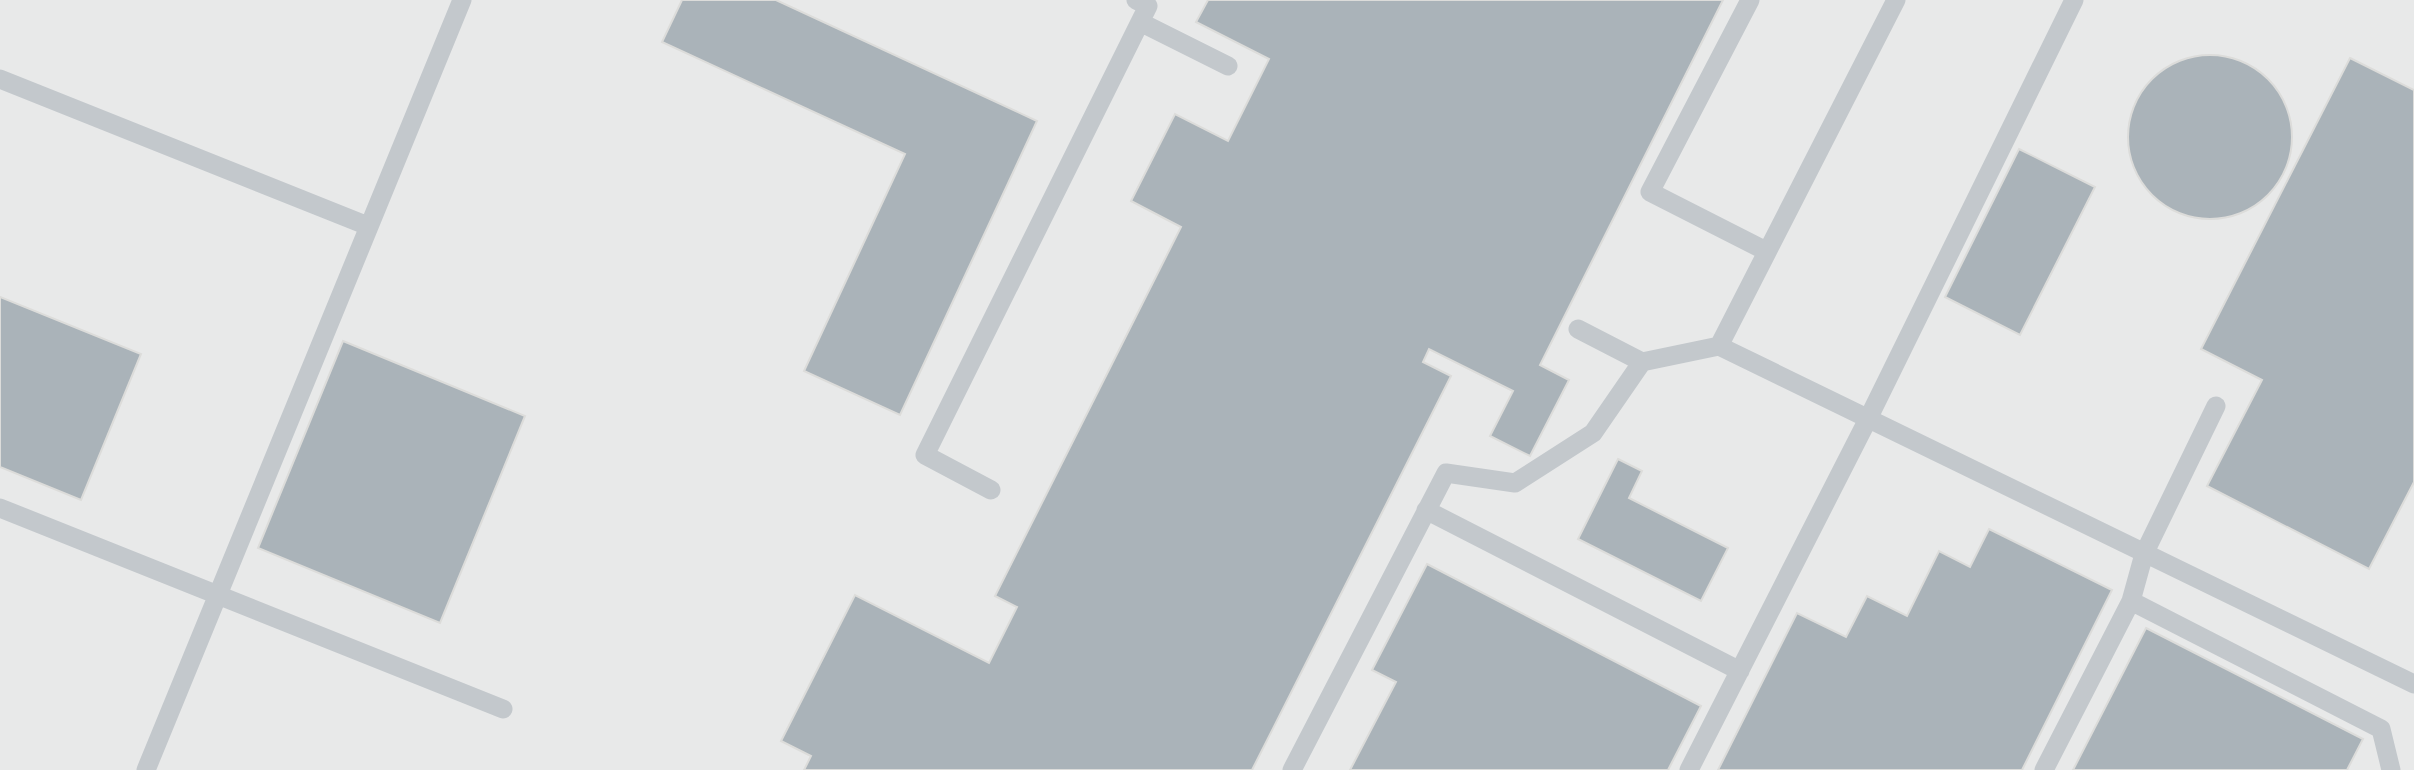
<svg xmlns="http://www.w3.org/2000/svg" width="2414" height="770" viewBox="0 0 2414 770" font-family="'PT Sans Narrow',sans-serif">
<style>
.built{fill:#e8e9e9}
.building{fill:#aab3b9;stroke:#dcdcda;stroke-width:2}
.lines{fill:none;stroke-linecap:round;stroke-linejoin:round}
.service{stroke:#c3c8cc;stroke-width:19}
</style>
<rect width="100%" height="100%" fill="#fafaf8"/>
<path class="built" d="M0 0H2414V770H0Z"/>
<path class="building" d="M682 0H776L1037 121 900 415 804 371 905 154 662 42Z
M1208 0H1723L1540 365 1569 380 1530 456 1490 436 1513 391 1429 349 1423 362 1451 376 1252 770H804L811 756 781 741 855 595 989 663 1017 607 995 596 1181 227 1131 201 1175 114 1228 141 1269 59 1196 22Z
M2128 137a82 82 0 1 1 164 0a82 82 0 1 1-164 0Z
M2350 58 2414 90V482L2369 569 2207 486 2262 380 2201 349Z
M2019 149 2095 187 2020 335 1945 297Z
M0 297 141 354 81 500 0 467Z
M343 341 525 416 440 623 258 548Z
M1618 459 1642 471 1629 498 1728 548 1701 601 1578 539Z
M1989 529 2112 590 2022 770H1718L1797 613 1846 637 1867 596 1907 616 1939 551 1970 567Z
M1427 564 1701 706 1668 770H1350L1396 682 1372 670Z
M2146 628 2363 739 2347 770H2073Z"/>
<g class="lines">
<path class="service" d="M1750 0 1650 192 1766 251
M1896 0 1719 346 2414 684
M1140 22 1228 66
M0 79 368 226
M1578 329 1642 362
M2216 406 2144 554 2131 601 2381 729 2391 770
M991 490 925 455 1148 6 1136 0
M0 508 503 709
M1426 510 1740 671
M146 770 462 0
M1292 770 1446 473 1515 483 1593 433 1642 362 1719 346
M1689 770 1868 419 2074 0
M2044 770 2131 601"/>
</g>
</svg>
